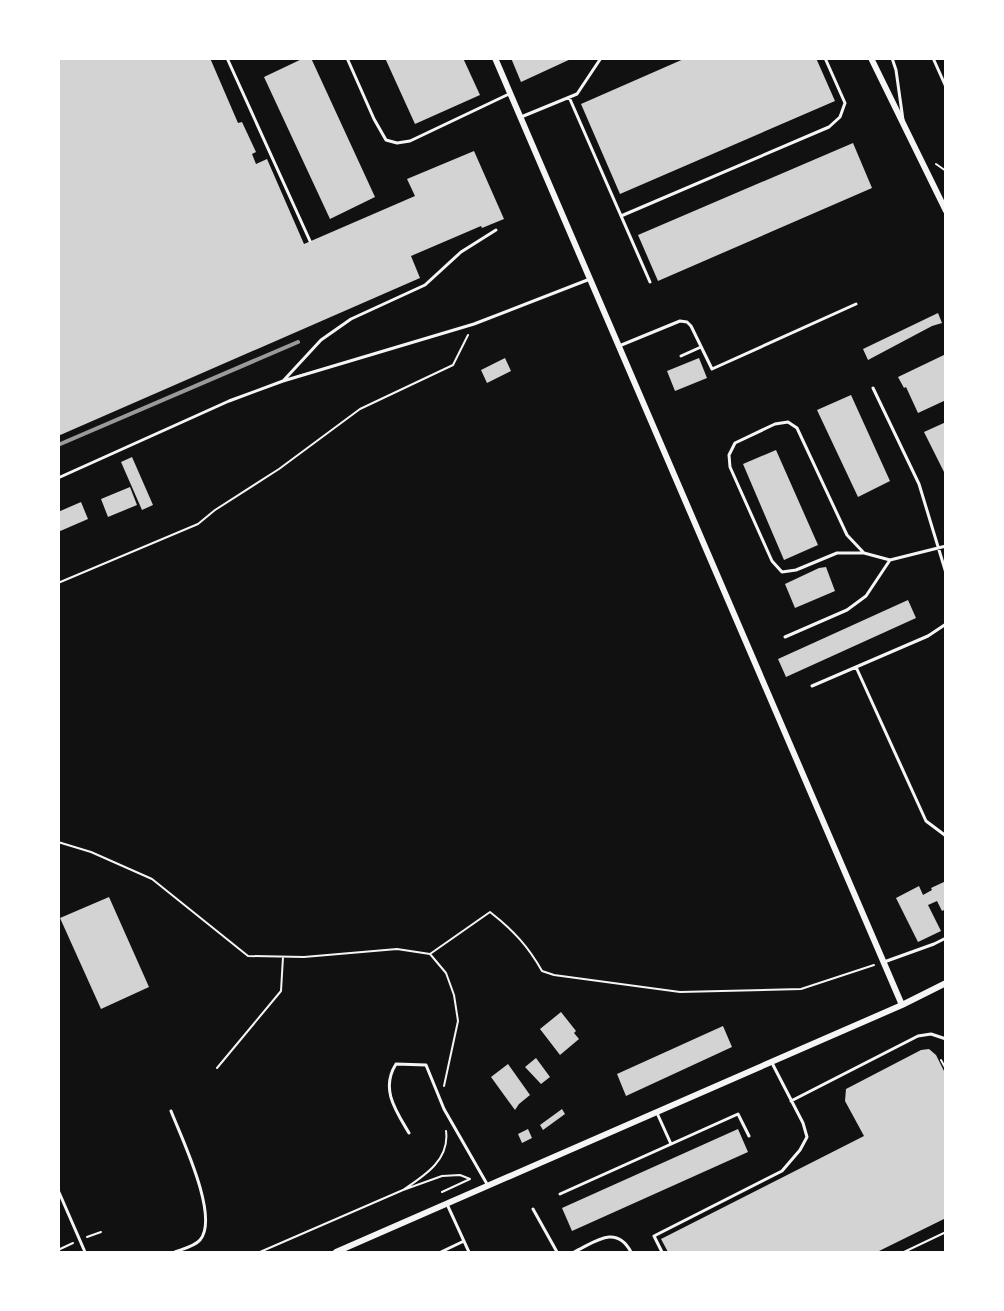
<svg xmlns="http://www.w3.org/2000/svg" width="1004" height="1311" viewBox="0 0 1004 1311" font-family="'PT Sans',sans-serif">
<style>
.building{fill:#d3d3d3}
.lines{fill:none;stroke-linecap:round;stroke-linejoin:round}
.path{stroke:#f5f5f5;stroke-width:2}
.service{stroke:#f5f5f5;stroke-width:3}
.minor{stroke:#f5f5f5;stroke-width:6}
.rail{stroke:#9a9a9a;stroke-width:4}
</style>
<rect width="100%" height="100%" fill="#111"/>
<path class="building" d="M58 58H210L238 123 242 122 256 152 252 154 256 164 267 159 304 244 415 196 407 179 474 151 504 219 482 228 481 226 411 256 420 278 58 436Z
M304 58H311L375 197 330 219 264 77Z
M385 58H463L480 95 415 124Z
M511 58H573L521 82Z
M686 58H816L835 101 620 194 581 104Z
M853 143 872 188 658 281 638 235Z
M938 313 942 323 932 326 868 360 863 349Z
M946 354V400L918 413 906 387 904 388 898 377Z
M505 358 511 371 487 383 481 370Z
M699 358 707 378 675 391 667 371Z
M851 395 890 481 858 497 817 410Z
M946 422V476L924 432Z
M776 450 818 545 784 560 743 464Z
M132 457 153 505 142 510 121 462Z
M130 487 137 505 108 517 101 499Z
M81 502 88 519 58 532V512Z
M826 567 835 591 795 608 785 584 819 568Z
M908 600 916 618 786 677 778 659Z
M946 881V909L942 911 937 901 928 905 941 931 918 942 896 898 919 886 923 895 932 890 931 888Z
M109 897 149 987 101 1009 60 918Z
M561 1012 576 1031 574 1033 579 1039 560 1055 540 1029Z
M723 1026 732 1047 626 1096 617 1074Z
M929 1049 936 1055 946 1075V1218L877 1252H668L661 1239 864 1136 845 1101 846 1089 921 1050Z
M536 1058 550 1077 541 1084 525 1067Z
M508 1064 530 1095 519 1104 515 1110 491 1077Z
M562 1109 565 1114 543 1130 540 1125Z
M528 1129 532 1138 522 1143 518 1134Z
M738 1129 748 1152 572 1231 562 1208Z"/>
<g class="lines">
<path class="path" d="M936 164 946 171
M58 583 198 524 215 510 279 469 360 409 453 365 468 335
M58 842 91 852 152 879 248 956 304 957 397 949 430 954 490 912C513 930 528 946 542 971L554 975 680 992 801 989 874 965
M430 954 446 973 454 995 458 1021 444 1086
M941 1060 946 1069
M217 1068 281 991 283 957
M403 1190C424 1176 450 1160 446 1131
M87 1237 101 1232
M58 1250 73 1243
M260 1252 403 1190 442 1176 460 1175 470 1179 442 1192
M904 1252 946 1232"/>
<path class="service" d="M227 58 310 241
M347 58 374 119 386 140 397 143 410 141 509 94
M892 58 896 70 903 120
M933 58 946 87
M569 97 650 282
M521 117 577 94 601 58
M621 216 829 127 840 117 845 103 825 58
M619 346 680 321 687 322 691 326 712 369 856 304
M681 356 701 347
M284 380 321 340 351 319 425 285 461 252 496 230
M873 388 919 484 946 573
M58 478 229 401 283 381 474 324 590 279
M864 553 847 535 797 428 788 422 775 424 735 443 729 455 730 467 772 561 782 572 796 570 837 553H864L890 560 946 546
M785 637 847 610 866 596 890 560
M856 667 926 821 946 836
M812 686 928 636 946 624
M884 962 934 944 946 938
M791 1101 918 1036 931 1034 946 1039
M171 1111C181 1137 220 1217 200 1240 195 1246 183 1249 175 1252
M657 1113 671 1144
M409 1133C396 1111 380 1089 396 1064L426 1065 444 1109 487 1184
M58 1190 85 1252
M560 1194 738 1114 749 1136
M447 1204 469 1252
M533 1209 557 1252
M441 1252 464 1241
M574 1252C595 1242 616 1224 631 1252
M662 1252 654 1236 782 1171 800 1150 807 1137 803 1123 772 1063"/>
<path class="minor" d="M495 58 902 1005
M871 58 946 211
M336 1252 902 1005 946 983"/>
<path class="rail" d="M58 445 298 342"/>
</g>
<rect width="1004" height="1311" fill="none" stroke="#ffffff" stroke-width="120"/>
</svg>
